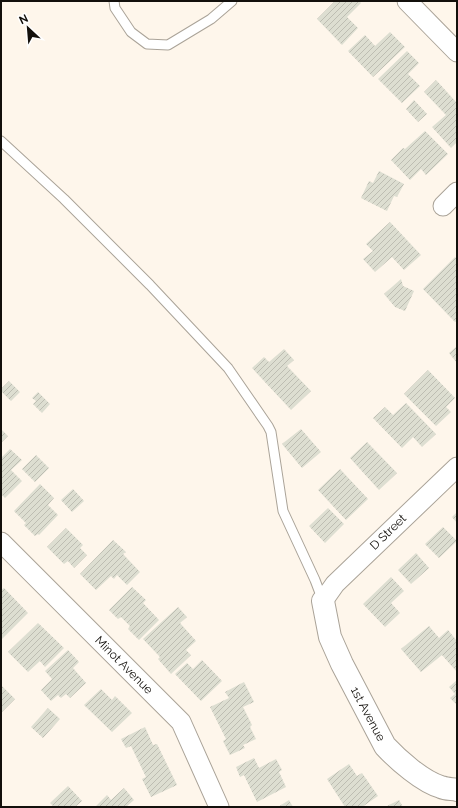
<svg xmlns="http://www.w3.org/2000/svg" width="458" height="808" viewBox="0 0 458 808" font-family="Raleway,sans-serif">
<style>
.building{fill:url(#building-hatch)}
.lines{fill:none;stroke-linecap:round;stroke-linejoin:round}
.lane-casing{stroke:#aaa398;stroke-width:11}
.street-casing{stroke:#aaa398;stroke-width:21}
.secondary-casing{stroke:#aaa398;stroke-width:24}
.lane{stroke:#fff;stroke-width:9}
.street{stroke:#fff;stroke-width:19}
.secondary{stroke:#fff;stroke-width:22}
.labels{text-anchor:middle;stroke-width:3;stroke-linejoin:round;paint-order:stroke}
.street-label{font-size:12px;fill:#13100c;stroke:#fff}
</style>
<defs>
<pattern id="building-hatch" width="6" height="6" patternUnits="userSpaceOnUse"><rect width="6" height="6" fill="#ddded1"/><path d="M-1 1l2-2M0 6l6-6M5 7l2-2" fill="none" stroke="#bdbdb2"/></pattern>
</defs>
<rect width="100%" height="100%" fill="#fef6eb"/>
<path class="building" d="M335 1H359L361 3 347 17 358 28 342 45 317 19Z
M390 32 405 47 373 77 348 51 365 35 375 46Z
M407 51 419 63 408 74 420 86 402 103 378 79Z
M436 80 457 103V142L451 148 432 127 446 115 424 92Z
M414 100 427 114 418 122 406 109Z
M425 131 448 154 426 175 421 169 410 180 391 160 403 148 405 149Z
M379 171 404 184 397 197 394 196 387 211 361 198 369 181 373 183Z
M390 222 421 255 404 270 392 257 375 272 363 259 373 251 366 244Z
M455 257 457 259V321L455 322 423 289Z
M401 279 403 286 414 291 405 311 395 307 384 294Z
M457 346V363L449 353Z
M284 349 294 360 287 366 311 391 291 410 252 368 264 357 269 362Z
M428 370 455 398 446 407 451 412 436 426 404 394Z
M9 381 20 392 11 401 1 391V389Z
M38 392 50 404 42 413 33 404 36 401 32 398Z
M406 403 436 434 422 447 413 437 402 448 373 418 385 407 393 415Z
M1 429 8 436 1 443Z
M301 429 321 452 302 468 282 444Z
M367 442 397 473 379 490 350 458Z
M10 449 22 460 11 470 22 481 5 498 1 494V458Z
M36 455 49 468 35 482 22 469Z
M340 469 368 499 346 520 318 490Z
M40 484 54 498 48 505 58 515 39 535 38 534 35 536 24 525 26 523 14 511Z
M73 489 84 501 72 512 61 500Z
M328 508 344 524 325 543 309 526Z
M457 512V523L452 517Z
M443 527 457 541 439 558 425 544Z
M66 528 83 545 80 548 87 555 74 568 68 561 64 564 47 547Z
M113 540 126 552 123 554 140 572 127 585 117 575 114 579 111 576 96 590 80 574Z
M416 553 429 568 411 584 398 570Z
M391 577 404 591 391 603 400 613 385 627 363 604Z
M132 587 146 600 143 603 159 620 139 640 128 629 130 626 121 617 118 619 109 610Z
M4 588 28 613 1 640V590Z
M178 607 187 617 180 623 196 641 186 650 191 655 171 674 158 659 160 657 143 639Z
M38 623 64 648 45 667 40 661 28 672 8 652Z
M429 626 439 638 448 630 457 641V672L442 655 421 672 401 649Z
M68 650 79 662 73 668 86 683 70 698 66 694 61 698 58 695 51 701 41 690 52 679 45 671Z
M202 660 222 681 201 701 175 674 187 663 193 669Z
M457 680V705L450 698 455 694 449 687Z
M244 682 254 702 243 707 252 725 250 727 256 739 243 745 245 748 230 755 223 741 226 739 210 707 229 698 225 692Z
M1 685 15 699 1 713Z
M101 689 112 700 115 696 132 713 112 732 84 705Z
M48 708 60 719 43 738 31 727Z
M145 727 153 745 157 744 177 785 151 797 142 779 146 777 131 746 126 748 121 739Z
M254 758 259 768 276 759 282 770 279 772 286 787 257 802 244 775 240 777 236 767Z
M349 764 357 776 362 773 378 796 362 807H345L327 779Z
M68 786 82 801 75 807H54L50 803Z
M124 788 134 800 126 807H95L107 795 111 800Z
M289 800 293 807H278Z
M399 800 403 807H385Z"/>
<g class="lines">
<g class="lane-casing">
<path id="lane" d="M114 1 115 8 131 32 147 44 168 45 211 19 232 1
M1 141 64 199 150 285 228 368 268 426 271 432 283 511 315 580 323 601"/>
</g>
<g class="street-casing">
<path id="street" d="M407 1 457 52
M443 206 457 192
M1 542 181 722 219 807
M323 601 335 584 457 467"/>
</g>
<g class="secondary-casing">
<path id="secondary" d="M323 601 330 637 342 664 385 746C398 760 423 782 441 787 446 789 452 789 457 790"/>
</g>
<use href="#lane" class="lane"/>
<use href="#street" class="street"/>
<use href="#secondary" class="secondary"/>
</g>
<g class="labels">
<g class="street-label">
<text transform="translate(388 532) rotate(-44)" y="4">D Street</text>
<text transform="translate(124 665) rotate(45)" y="4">Minot Avenue</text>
<text transform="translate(368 714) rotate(62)" y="4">1st Avenue</text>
</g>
</g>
<rect width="458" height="808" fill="none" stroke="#13100c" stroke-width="4"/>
<g transform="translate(28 28) rotate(334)" stroke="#ffffff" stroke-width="3" paint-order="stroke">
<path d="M0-3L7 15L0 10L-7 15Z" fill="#13100c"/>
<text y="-6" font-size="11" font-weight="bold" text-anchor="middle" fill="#13100c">N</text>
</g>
</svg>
